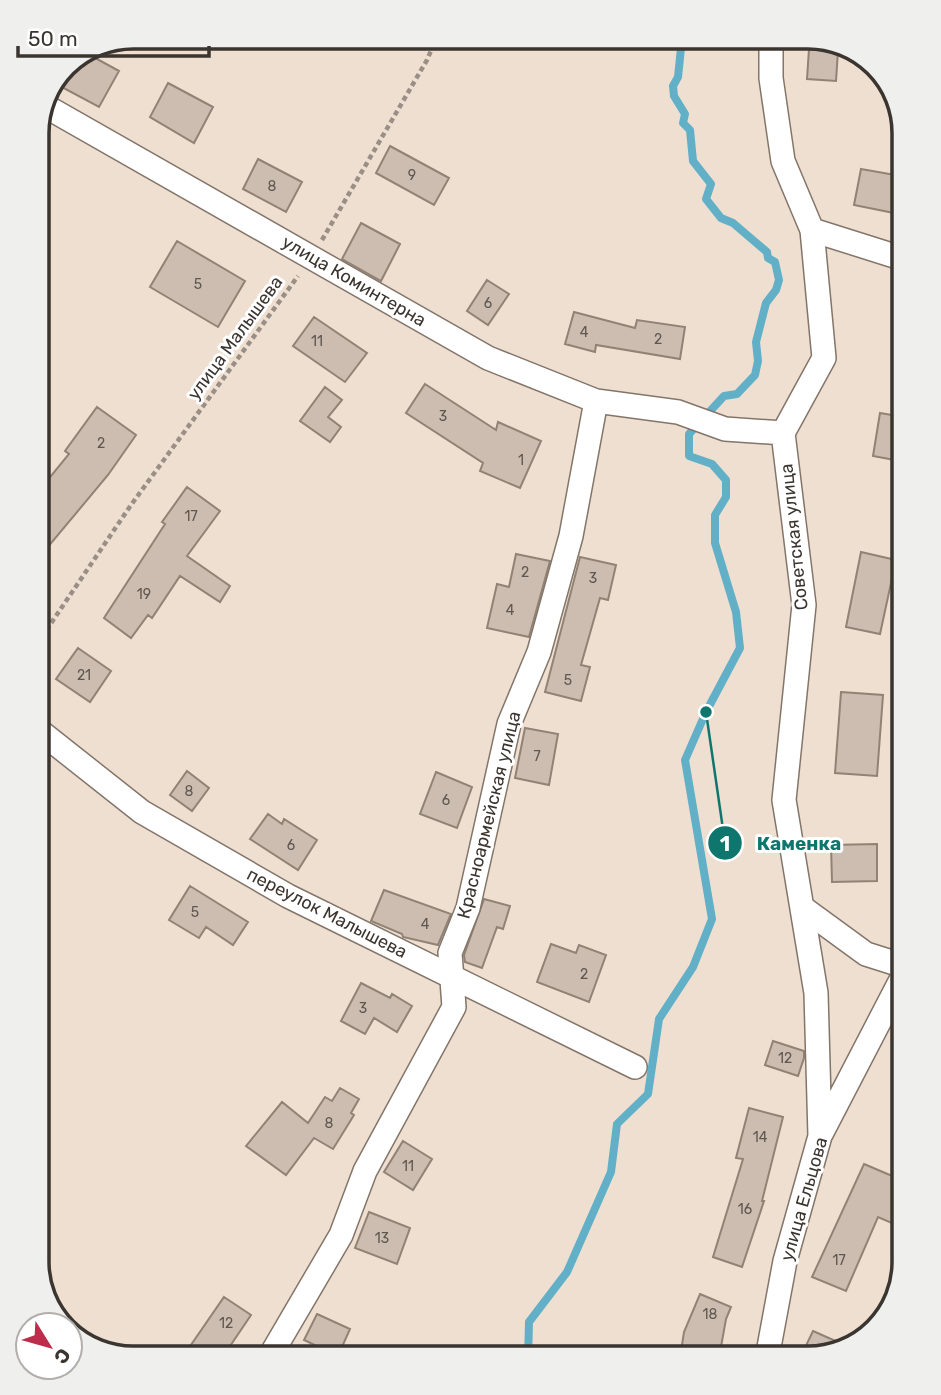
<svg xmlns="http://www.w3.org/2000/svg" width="941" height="1395" viewBox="0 0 941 1395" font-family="Rubik,sans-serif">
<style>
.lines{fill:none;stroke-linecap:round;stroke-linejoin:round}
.stream{stroke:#62b0c7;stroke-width:8}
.building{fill:#ccbdb0;stroke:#908275;stroke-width:2}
.street-casing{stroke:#837569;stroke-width:26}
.path{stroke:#9a8f86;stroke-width:4.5;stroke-dasharray:5 3.5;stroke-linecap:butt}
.street{stroke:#fff;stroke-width:23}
.labels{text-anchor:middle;stroke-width:6;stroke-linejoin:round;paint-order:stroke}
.number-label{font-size:14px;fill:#5f5750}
.street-label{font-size:18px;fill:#3b3530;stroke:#fff}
.rim{fill:none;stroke:#3b3530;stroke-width:3.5}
.leader{fill:none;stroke:#0f766e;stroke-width:2.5}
.callout-dot{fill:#0f766e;stroke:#fff;stroke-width:2.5}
.mark-label{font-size:21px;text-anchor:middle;font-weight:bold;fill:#fff}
.callout-label{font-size:19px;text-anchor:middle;font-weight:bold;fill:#0f766e;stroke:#fff;stroke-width:6;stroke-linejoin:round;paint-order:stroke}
</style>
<rect width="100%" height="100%" fill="#eedfd1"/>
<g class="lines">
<path class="stream" d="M528 1358 529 1322 567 1272 611 1172 617 1124 648 1094 659 1019 693 967 712 919 685 760 706 712 740 648 736 612 715 543V515L726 497V480L712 464 689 456V434L724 396 737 394 755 375 758 361 756 342 766 303 776 290 779 280 775 262 768 258 767 252 733 223 721 218 706 199 711 184 693 161 690 130 683 123 685 114 674 96 673 86 678 77 681 48 679 37"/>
</g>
<path class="building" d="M809 49 838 51 836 81 807 79Z
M88 54 119 71 99 107 58 85 69 61Z
M168 83 213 107 194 143 150 117Z
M390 146 449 178 434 205 376 173Z
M258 159 302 182 286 212 243 189Z
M861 169 901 176 894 213 854 205Z
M361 223 400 244 381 281 342 259Z
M177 241 245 281 218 327 150 287Z
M487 280 509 294 488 325 467 311Z
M574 312 635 328 637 320 685 327 680 359 596 345 595 352 565 344Z
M314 317 367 353 345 382 293 346Z
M425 384 496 430 498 422 541 441 520 488 480 471 483 463 406 413Z
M325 387 342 400 328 417 341 427 330 442 300 421Z
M97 407 136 435 108 475 37 560V493L69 454 65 451Z
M880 413 904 417V438L900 461 873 456Z
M187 487 220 511 187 556 230 586 220 602 180 576 152 618 148 615 131 638 104 618 165 524 162 522Z
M861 552 896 560 880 634 846 627Z
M516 554 550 561 529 637 487 628 497 584 509 587Z
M580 557 616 565 608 600 600 598 581 665 590 667 581 701 545 692Z
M78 648 111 671 90 702 56 679Z
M841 692 883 695 877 776 835 773Z
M525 728 558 734 549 785 515 778Z
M187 771 209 788 192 811 170 795Z
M436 772 472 787 457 828 420 814Z
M268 814 282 824 284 819 317 840 298 870 250 839Z
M877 844V881L832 882 831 845Z
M190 886 248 922 233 945 206 927 199 938 169 920Z
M384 890 451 914 438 945 403 937 402 934 371 921Z
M484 899 510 906 503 929 497 927 482 968 465 962 464 955Z
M551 944 576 953 579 945 606 955 589 1002 537 982Z
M361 983 390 998 392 994 412 1006 397 1032 374 1018 365 1034 341 1021Z
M773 1041 804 1051V1058L798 1076 765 1065Z
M340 1088 359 1099 351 1113 354 1115 333 1149 314 1138 286 1175 246 1146 282 1102 308 1123 325 1097 332 1101Z
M749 1108 783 1117 762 1201H764L742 1267 713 1257 743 1159 736 1158Z
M403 1141 432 1159 413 1190 384 1172Z
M864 1164 904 1181V1201L894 1224 878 1217 846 1291 812 1277Z
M369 1212 410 1228 397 1264 355 1248Z
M700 1294 731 1307 726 1319 719 1358 681 1351 684 1332Z
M224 1297 251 1315 222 1358H182Z
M317 1314 350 1329 338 1356 304 1340Z
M813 1331 849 1347 800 1358Z"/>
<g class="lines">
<g class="street-casing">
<path id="street" d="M771 37V78L783 161 812 230 824 358 783 433 804 605 784 800 816 993 820 1136
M47 107 488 358 596 401 678 412 725 429 783 433
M812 230 904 259
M37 729 142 812 288 896 635 1067
M803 908 866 954 904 966
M269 1358 341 1235 365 1171 454 1007 450 953 468 908 509 724 539 652 571 536 596 401
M767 1358 785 1261 820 1136 904 974"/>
</g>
<path class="path" d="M322 240 427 60 437 37
M37 644 131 505 298 276"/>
<use href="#street" class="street"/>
</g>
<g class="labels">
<g class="number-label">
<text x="412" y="180">9</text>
<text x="272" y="191">8</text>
<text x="198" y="289">5</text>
<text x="488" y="308">6</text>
<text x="584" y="337">4</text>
<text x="658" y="344">2</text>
<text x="317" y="346">11</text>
<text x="443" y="421">3</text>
<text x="101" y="448">2</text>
<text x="521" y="465">1</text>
<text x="191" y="521">17</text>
<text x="525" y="577">2</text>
<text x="593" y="583">3</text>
<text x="144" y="599">19</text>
<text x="510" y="615">4</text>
<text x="84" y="680">21</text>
<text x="568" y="685">5</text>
<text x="537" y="761">7</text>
<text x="189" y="796">8</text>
<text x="446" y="805">6</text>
<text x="291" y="850">6</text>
<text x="195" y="917">5</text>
<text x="425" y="929">4</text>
<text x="584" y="979">2</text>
<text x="363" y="1013">3</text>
<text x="785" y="1063">12</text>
<text x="329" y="1128">8</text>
<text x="760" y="1142">14</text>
<text x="408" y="1171">11</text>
<text x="745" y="1214">16</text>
<text x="382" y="1243">13</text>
<text x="839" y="1265">17</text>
<text x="710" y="1319">18</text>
<text x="226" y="1328">12</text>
</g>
<g class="street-label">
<text transform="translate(354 281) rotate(30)" y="6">улица Коминтерна</text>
<text transform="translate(235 338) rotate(-54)" y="6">улица Малышева</text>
<text transform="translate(794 537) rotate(-96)" y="6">Советская улица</text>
<text transform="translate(489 815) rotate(-76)" y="6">Красноармейская улица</text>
<text transform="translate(327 913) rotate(27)" y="6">переулок Малышева</text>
<text transform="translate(804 1199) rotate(-74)" y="6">улица Ельцова</text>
</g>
</g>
<path d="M0 0H941V1395H0ZM133 49H808A84 84 0 0 1 892 133V1262A84 84 0 0 1 808 1346H133A84 84 0 0 1 49 1262V133A84 84 0 0 1 133 49Z" fill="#efefee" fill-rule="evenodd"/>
<path class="rim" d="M133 49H808A84 84 0 0 1 892 133V1262A84 84 0 0 1 808 1346H133A84 84 0 0 1 49 1262V133A84 84 0 0 1 133 49Z"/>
<path class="leader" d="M706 712L725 843"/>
<g class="callout-dot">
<circle cx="706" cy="712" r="7"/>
<circle cx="725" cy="843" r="18"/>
</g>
<g class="mark-label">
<text x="725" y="851">1</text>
</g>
<g class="callout-label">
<text x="799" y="850">Каменка</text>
</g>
<g transform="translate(49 1346) rotate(127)"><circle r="33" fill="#ffffff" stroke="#b1aeac" stroke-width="2"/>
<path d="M0-5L12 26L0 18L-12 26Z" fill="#bd2d4b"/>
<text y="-10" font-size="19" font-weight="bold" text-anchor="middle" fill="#3b3530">С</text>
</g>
<path d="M18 46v10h191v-10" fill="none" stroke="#3b3530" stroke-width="3.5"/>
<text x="28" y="46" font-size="21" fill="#3b3530" stroke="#ffffff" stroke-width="5" paint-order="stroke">50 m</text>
</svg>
